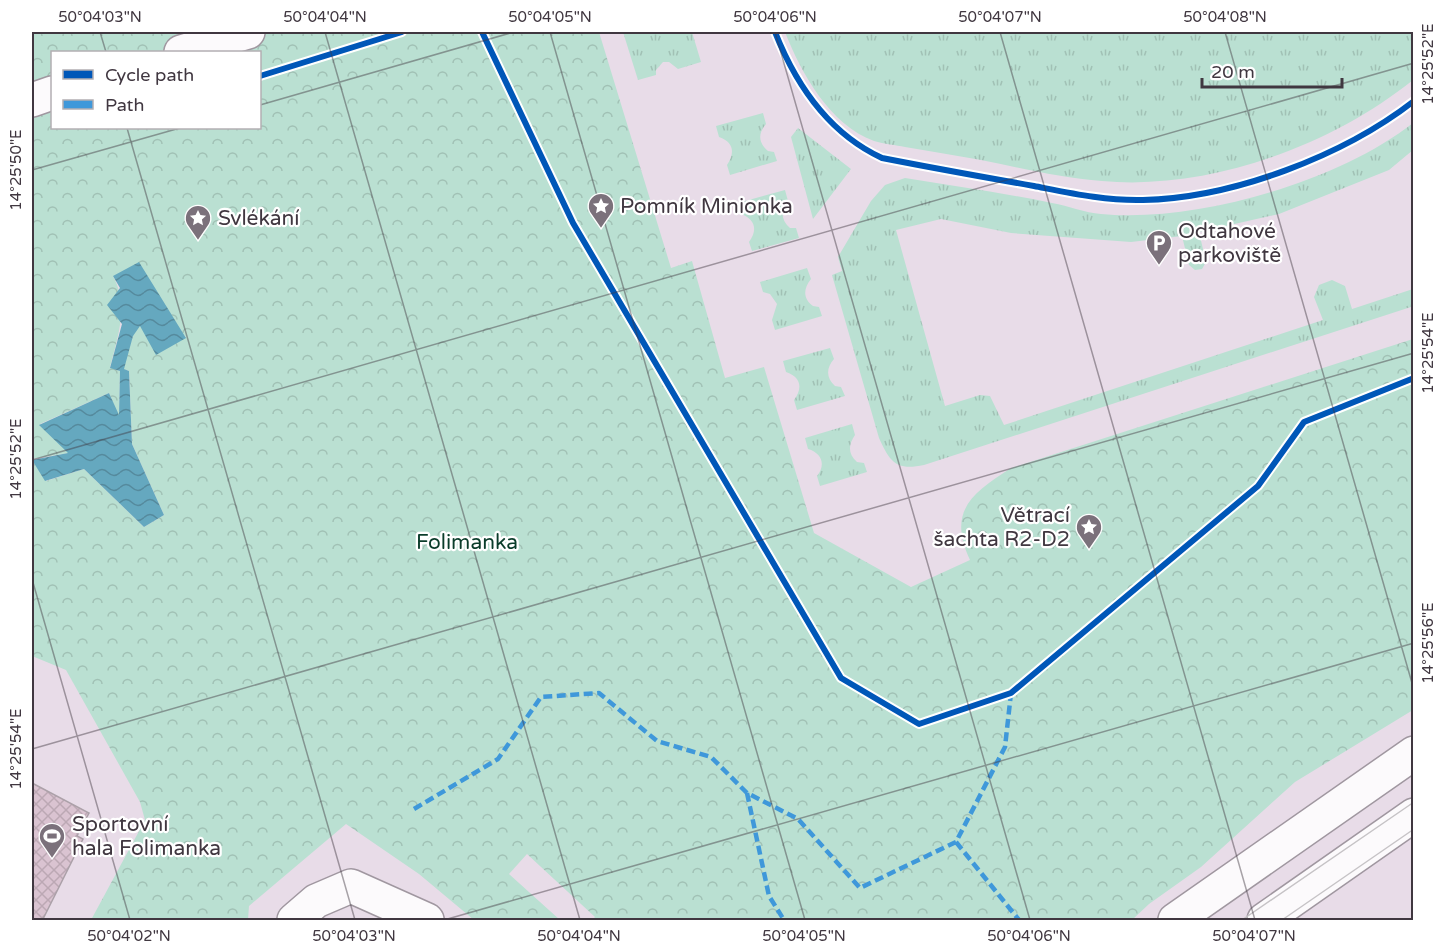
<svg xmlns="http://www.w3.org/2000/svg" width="1445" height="952" viewBox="0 0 1445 952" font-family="'Varela Round',sans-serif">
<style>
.grass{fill:url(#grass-tufts)}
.park{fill:url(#park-crowns);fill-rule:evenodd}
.water{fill:url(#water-waves)}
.building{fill:url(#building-cross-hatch);stroke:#aca1a9;stroke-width:1.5}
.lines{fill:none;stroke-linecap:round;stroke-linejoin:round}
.minor-casing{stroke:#a097a0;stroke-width:36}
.major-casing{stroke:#a097a0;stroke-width:36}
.minor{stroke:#fcfafc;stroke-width:33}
.major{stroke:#fcfafc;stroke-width:33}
.tram{stroke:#c6c3c6;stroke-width:1.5}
.quiet{stroke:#3f98da;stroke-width:4.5;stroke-dasharray:9 4.5;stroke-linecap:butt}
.cycleway-casing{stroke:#fff;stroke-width:10}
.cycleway{stroke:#0057b8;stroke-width:6}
.ticks{fill:none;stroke:#403740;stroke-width:1.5;stroke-opacity:0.45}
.labels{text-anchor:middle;stroke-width:4.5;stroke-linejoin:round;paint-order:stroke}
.poi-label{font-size:21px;fill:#403740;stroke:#fff;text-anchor:start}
.park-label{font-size:21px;fill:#0a3c2a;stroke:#fff}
.neatline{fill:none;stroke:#403740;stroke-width:2}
.ticks-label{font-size:15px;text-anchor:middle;fill:#403740}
</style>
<defs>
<pattern id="grass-tufts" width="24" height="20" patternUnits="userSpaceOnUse" patternTransform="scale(1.5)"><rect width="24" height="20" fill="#bae0d2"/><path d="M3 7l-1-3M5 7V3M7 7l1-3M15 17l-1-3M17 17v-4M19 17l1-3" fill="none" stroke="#a1c1b5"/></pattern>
<pattern id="park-crowns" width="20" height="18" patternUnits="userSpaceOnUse" patternTransform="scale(1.5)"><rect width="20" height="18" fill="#bae0d2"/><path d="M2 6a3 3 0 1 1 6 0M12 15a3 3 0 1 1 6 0" fill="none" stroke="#a1c1b5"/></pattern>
<pattern id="water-waves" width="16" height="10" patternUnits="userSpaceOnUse" patternTransform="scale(1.5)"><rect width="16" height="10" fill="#65a8bf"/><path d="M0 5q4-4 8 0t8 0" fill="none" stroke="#558a9d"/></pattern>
<pattern id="building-cross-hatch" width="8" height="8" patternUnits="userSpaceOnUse" patternTransform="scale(1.5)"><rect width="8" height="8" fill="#dac3d1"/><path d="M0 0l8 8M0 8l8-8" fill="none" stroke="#bca8b4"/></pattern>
</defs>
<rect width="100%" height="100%" fill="#e8dce8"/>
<path class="grass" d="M623 32H692L701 62 678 69 669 62H663L656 70V75L638 80Z
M785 32H1413V80C1331 146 1208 191 1102 181 1061 178 1021 168 981 160 956 156 931 151 905 147 896 145 884 144 874 141 830 125 801 73 785 32Z
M763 113 766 124C758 133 758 143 768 151L774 152 777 161 730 175 727 165C735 153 734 142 719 137L716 126Z
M1413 123V150L1389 170 1279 214 1199 232 1206 262 1202 269 1195 270 1189 265 1182 236 1131 242 1011 233 941 219 896 230 945 406 980 395 990 396 1004 425 1323 320 1314 297 1319 285 1332 280 1345 286 1352 309 1413 289 1414 306 924 465C896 471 890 462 879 438L832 275 842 271 838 257 871 201 885 185 905 178C954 186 1004 193 1052 203 1069 206 1085 213 1101 214 1196 223 1338 182 1413 123Z
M798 128 851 169 813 219 791 137Z
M785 190 788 201C780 210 781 220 790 228H796L799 238 752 251 749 242C758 230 755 219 741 214L738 203Z
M807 268 811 279C803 289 803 299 813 306L819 307 822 316 775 330 772 320 777 304 770 294 763 292 760 282Z
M830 348 834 359C826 368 826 378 835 386L841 387 845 396 797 410 794 400C803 388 801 377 786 372L783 361Z
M852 424 855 435C848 445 848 454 857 462L864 463 867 472 820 486 817 476C826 465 822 453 808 449L805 438Z"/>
<path class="park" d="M32 32H599L671 268 692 261 725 378 764 367 814 533 911 587 970 560C947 511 972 493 1011 468L1413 339V710L1295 782 1201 867 1149 904 1132 920H592L595 917 527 854 509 874 560 920H474L419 874 346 824 249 906 248 920H91L145 820 140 802 66 670 32 656V460L46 481 84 469 144 527 164 515 132 444 129 371 123 369 133 335 140 325 186 337 113 276C129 305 118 337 110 367L120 371 119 417 109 393 40 424 69 453 32 459ZM52 52H260V128H52Z"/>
<path class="water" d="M139 262 186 338 156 355 140 326 133 336 124 369 129 371 132 444 164 515 144 527 84 469 45 481 32 460 68 453 39 425 109 393 119 415 120 371 110 368 122 324 107 305 120 288 113 276Z"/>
<path class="building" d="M32 783 89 813 77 836 83 839 42 921H32Z"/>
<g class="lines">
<g class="minor-casing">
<path id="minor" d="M294 920 316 901 351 886 427 920
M1175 920 1414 753
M1264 920 1414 815"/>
</g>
<g class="major-casing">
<path id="major" d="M181 52 248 32
M32 100 52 93"/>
</g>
<use href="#minor" class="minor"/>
<use href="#major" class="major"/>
<path class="tram" d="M1242 920 1414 802
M1282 920 1414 829"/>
<path class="quiet" d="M747 793 769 896 784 920
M414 809 498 759 541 697 599 693 657 741 711 757 747 793 798 819 860 888 956 842 1005 747 1011 693
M956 842 1019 920"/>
<g class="cycleway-casing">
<path id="cycleway" d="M482 32 573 223 841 678 919 724 1011 693 1258 486 1304 422 1414 378
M775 32C796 85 828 133 882 158 933 168 983 177 1034 186 1070 193 1106 201 1143 200 1233 198 1343 156 1414 101
M260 76 402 32"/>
</g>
<use href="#cycleway" class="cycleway"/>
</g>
<path class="ticks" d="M100 32 106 52M325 32 580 920M550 32 805 920M775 32 1030 920M1000 32 1255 920M1225 32 1414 690M260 105 514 32M127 128 355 920M32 170 180 128M32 460 1414 63M32 579 130 920M32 749 1414 353M444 920 1414 643"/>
<defs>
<g id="sight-pin" transform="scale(1.35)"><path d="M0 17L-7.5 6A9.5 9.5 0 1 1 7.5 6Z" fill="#7b717b" stroke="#fff"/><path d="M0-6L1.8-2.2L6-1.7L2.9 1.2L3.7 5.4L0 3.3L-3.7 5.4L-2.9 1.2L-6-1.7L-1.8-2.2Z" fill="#fff"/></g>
<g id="parking-pin" transform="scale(1.35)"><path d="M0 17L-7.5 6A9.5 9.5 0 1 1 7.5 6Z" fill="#7b717b" stroke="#fff"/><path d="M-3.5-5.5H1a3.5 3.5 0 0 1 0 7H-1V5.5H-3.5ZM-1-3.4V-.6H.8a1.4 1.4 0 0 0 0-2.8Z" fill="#fff"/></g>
<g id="stadium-pin" transform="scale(1.35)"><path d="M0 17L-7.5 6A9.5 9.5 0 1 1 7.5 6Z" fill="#7b717b" stroke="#fff"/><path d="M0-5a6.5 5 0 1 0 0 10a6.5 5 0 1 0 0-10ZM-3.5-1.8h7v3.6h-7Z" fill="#fff"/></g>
</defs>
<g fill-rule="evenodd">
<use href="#sight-pin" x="601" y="206"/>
<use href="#sight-pin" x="198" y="218"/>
<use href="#parking-pin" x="1159" y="243"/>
<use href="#sight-pin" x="1089" y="527"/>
<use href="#stadium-pin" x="52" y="836"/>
</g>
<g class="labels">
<g class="poi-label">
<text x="620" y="213">Pomník Minionka</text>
<text x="218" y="225">Svlékání</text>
<text x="1178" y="238">Odtahové<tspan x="1178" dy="24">parkoviště</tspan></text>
<text x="1070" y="522" text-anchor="end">Větrací<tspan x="1070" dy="24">šachta R2-D2</tspan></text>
<text x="72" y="831">Sportovní<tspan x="72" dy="24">hala Folimanka</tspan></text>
</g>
<g class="park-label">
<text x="467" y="549">Folimanka</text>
</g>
</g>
<rect width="1445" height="952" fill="none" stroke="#ffffff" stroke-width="66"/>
<rect x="51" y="51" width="210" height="78" fill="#ffffff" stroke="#b3afb3" stroke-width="1.5"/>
<rect x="63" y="70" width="30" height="9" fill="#0057b8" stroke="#b3afb3" stroke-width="1.5"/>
<text x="105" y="81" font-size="18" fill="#403740">Cycle path</text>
<rect x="63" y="100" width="30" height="9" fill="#3f98da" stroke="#b3afb3" stroke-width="1.5"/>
<text x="105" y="111" font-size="18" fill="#403740">Path</text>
<path d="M1202 78v9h140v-9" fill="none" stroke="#403740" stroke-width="3"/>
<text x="1211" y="78" font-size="18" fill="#403740" stroke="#ffffff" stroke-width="4.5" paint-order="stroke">20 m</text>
<rect x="33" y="33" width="1379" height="886" class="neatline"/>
<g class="ticks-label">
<text x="100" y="22">50°04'03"N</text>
<text x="325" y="22">50°04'04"N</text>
<text x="550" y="22">50°04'05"N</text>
<text x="775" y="22">50°04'06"N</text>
<text x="1000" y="22">50°04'07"N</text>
<text x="1225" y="22">50°04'08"N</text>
<text transform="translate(1428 64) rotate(-90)" y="5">14°25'52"E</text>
<text transform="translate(16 170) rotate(-90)" y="5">14°25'50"E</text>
<text transform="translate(1428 353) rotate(-90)" y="5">14°25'54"E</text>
<text transform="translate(16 459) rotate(-90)" y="5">14°25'52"E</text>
<text transform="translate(1428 643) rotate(-90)" y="5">14°25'56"E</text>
<text transform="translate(16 749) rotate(-90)" y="5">14°25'54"E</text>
<text x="129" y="941">50°04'02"N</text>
<text x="354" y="941">50°04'03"N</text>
<text x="579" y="941">50°04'04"N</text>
<text x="804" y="941">50°04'05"N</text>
<text x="1029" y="941">50°04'06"N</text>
<text x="1254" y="941">50°04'07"N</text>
</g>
</svg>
